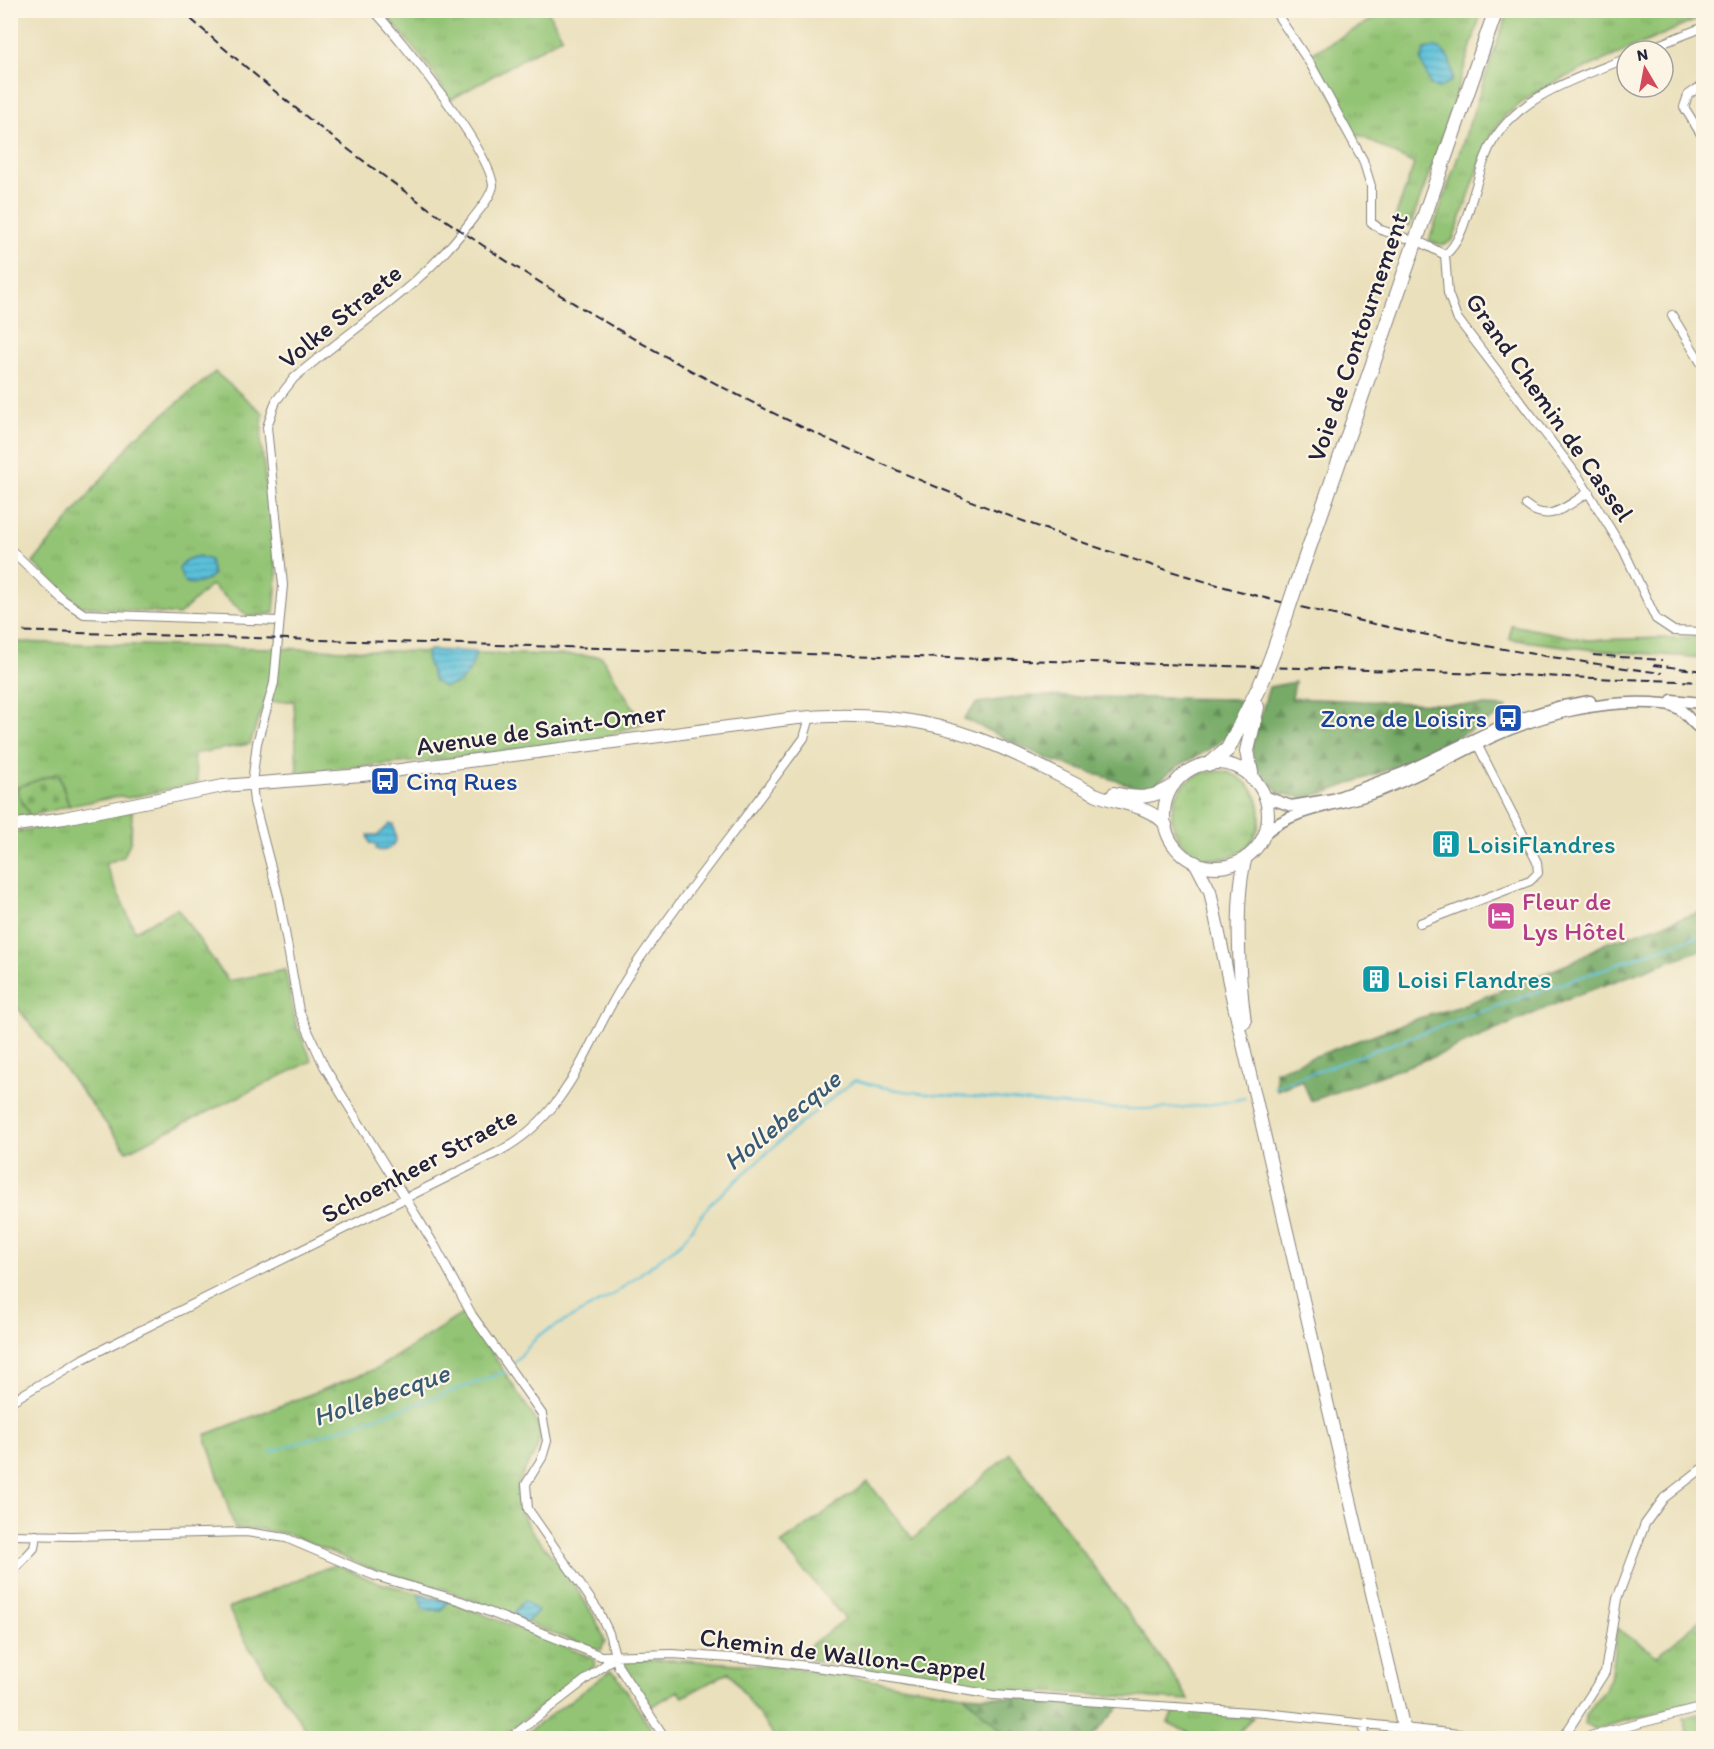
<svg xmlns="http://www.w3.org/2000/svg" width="1714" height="1749" viewBox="0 0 1714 1749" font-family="Itim,sans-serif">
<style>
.grass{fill:url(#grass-tufts);stroke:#5a7358;stroke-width:1.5}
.forest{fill:url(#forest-firs);stroke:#4c6650;stroke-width:1.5}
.cemetery{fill:url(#cemetery-stones);stroke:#5a7358;stroke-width:1.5}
.water{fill:url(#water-rules);stroke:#3f728a;stroke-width:1.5}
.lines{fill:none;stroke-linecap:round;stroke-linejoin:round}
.stream{stroke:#5cc1da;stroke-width:2}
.street-casing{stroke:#86817c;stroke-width:10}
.secondary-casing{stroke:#86817c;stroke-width:13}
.primary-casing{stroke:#86817c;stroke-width:14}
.highway-casing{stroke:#86817c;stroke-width:16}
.street{stroke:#fff;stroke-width:8}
.secondary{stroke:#fff;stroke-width:10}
.primary{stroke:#fff;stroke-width:12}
.highway{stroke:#fff;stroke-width:14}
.rail{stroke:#22223b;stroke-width:2;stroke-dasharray:9 4.5;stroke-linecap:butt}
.highway-bridge-casing{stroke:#86817c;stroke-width:16;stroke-linecap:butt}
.highway-bridge{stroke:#fff;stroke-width:14}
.labels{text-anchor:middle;stroke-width:4.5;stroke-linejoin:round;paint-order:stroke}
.street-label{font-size:26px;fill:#22223b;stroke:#fcf5e5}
.transit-label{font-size:26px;fill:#164399;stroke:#fcf5e5;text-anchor:end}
.culture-label{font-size:26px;fill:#0d838f;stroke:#fcf5e5;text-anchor:start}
.hotel-label{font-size:26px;fill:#b23c85;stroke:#fcf5e5;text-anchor:start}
.water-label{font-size:27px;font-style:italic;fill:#365a73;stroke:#fcf5e5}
</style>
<defs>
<pattern id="grass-tufts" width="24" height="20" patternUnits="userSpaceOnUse" patternTransform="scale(1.5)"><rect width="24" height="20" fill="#93c474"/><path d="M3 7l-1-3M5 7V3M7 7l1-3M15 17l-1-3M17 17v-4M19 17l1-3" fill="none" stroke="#7ea865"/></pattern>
<pattern id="forest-firs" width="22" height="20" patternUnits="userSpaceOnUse" patternTransform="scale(1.5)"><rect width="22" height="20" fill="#76aa66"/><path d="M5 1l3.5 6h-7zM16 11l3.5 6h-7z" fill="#608a55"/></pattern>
<pattern id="cemetery-stones" width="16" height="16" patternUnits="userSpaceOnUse" patternTransform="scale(1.5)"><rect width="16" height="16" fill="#93c474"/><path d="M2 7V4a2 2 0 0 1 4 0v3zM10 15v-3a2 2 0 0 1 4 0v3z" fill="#7ea865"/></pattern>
<pattern id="water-rules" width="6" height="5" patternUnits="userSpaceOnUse" patternTransform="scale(1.5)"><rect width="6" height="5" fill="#5cc1da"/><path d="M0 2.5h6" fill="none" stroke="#4c9cb2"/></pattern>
</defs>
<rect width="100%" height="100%" fill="#fcf5e5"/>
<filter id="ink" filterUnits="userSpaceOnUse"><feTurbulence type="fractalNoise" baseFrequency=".0167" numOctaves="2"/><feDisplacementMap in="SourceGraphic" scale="12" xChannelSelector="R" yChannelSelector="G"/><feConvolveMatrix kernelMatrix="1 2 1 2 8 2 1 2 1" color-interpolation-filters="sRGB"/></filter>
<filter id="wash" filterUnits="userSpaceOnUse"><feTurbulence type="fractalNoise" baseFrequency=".008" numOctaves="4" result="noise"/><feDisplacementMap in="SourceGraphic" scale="24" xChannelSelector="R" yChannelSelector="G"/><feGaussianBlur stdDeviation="1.35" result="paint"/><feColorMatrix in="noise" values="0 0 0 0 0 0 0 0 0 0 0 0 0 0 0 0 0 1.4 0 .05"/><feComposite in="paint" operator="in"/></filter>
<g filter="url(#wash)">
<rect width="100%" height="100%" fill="#eae0bc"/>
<path class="grass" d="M383 11H548L562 37 450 100 430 68Z
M1388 11H1482L1441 142 1410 226 1394 221 1414 164 1359 135 1355 137 1310 54Z
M1508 11H1703V17L1563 78 1532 95 1506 115 1491 134 1454 237C1446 248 1440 245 1429 241Z
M215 372 263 413 261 443 277 574 274 613 249 617 211 585 179 615 81 606 33 563 135 438Z
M1511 625 1587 640 1703 637V658L1595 650 1509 639Z
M11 642 601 656 643 723 602 738 436 760 297 772 294 701 264 702 250 744 193 754 198 783 128 798 121 796 69 806 59 774 16 788 30 816 11 817Z
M1172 815a44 44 0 1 1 88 0a44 44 0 1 1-88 0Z
M132 810 131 841 123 857 105 864 135 931 177 908 228 981 285 970 296 1024 312 1061 127 1151 11 999 10 833Z
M465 1312 539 1425C546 1457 512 1470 518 1501 523 1527 548 1549 563 1570 579 1591 596 1616 605 1641L601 1650 559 1636 444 1589 366 1567 291 1535 259 1529H235L205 1435 378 1368Z
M1010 1453 1169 1669 1189 1700 1004 1690 818 1662 796 1656 845 1619 781 1544 868 1482 913 1539Z
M336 1564 373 1581 452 1602 588 1656 594 1660 595 1666 499 1738H312L249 1647 228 1608Z
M1703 1617V1700L1595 1729 1585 1725 1586 1716 1610 1680 1617 1628 1657 1656Z
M633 1660H682L794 1668 964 1695 1009 1738H775L729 1672 683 1697 678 1691 649 1708 623 1667V1663Z
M610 1671 617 1676 657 1738 521 1737Z
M1178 1708 1253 1717 1234 1738H1199L1167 1722Z
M1703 1712V1738H1688L1684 1718Z"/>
<path class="forest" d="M1295 682 1292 698 1507 707 1505 713 1400 765 1328 792 1304 798 1279 793 1254 764 1252 746 1269 687Z
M1029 696 1234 699 1240 701C1238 742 1208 749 1177 767 1167 773 1158 782 1149 791L1048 759 964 719 977 703Z
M1703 911V949L1569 998 1441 1054 1311 1101 1302 1080 1277 1090 1275 1071 1419 1018 1458 1007 1568 964 1606 943Z
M964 1695 1122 1704 1091 1738H1009Z"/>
<path class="cemetery" d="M58 773 69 806 30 816 15 788Z"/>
<path class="water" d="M1436 47C1450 54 1453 66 1452 81L1439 88 1431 86 1421 60 1425 49Z
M199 556 210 560 213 575C205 583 195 586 184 582L179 569C184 559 189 558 199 556Z
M429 650 476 652C471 672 465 684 444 687L434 681 426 657Z
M390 824H393L396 840C392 848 384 853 376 849L377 846 370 843 368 835H378Z
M419 1595 448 1601 441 1611 423 1609Z
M524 1600 538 1611 526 1623 512 1616Z"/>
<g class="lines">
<path class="stream" d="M1274 1087 1460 1019 1704 934
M514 1363 538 1336 614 1294 682 1242 710 1204 797 1126 855 1080C902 1095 951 1095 1000 1099 1083 1106 1162 1118 1245 1098
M270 1452 431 1399 505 1372"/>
</g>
</g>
<g filter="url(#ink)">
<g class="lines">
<g class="street-casing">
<path id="street" d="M373 10C400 37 491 152 493 186 490 199 479 210 471 221 421 288 357 324 294 378L276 401 267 427 283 585 274 683 257 743 252 783 254 802 279 898 299 1011 324 1066 435 1246 472 1315 542 1414 547 1441 542 1458 526 1484 528 1509 598 1610 609 1633 618 1666 665 1738
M1274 10 1311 65 1363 160 1371 186V222L1381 230 1406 238
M1703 10 1704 11
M1643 51 1704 27
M1704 84 1688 95 1684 107 1704 139
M1424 244 1445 255 1448 293 1457 318 1580 479 1624 551 1656 619 1674 631 1704 632
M1445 255C1463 240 1468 210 1475 189 1480 173 1484 156 1493 141 1521 94 1579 78 1627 58
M1672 315 1704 368
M1526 505C1549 525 1568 505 1589 492
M10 549 62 599 84 614 279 621
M1420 923 1530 881 1538 873 1537 862 1476 742
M10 1402 81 1360 500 1151C574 1111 588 1035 632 970 686 890 748 816 804 738L810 717
M10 1535 72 1536 246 1532 286 1538 375 1576 461 1601 601 1656 672 1654 761 1660 861 1673 993 1695 1265 1713 1496 1738
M10 1574 34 1548 36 1535
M1364 1724 1365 1738
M510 1738 615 1657
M1563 1738 1605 1672 1617 1599 1645 1524 1664 1498 1704 1467
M1582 1738 1704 1707"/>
</g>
<g class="secondary-casing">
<path id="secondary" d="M1672 700 1701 703
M1264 796 1291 806 1333 799 1403 773 1510 722 1558 707 1590 701
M1265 833C1295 807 1343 805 1379 791 1418 776 1453 756 1490 738 1541 714 1607 698 1664 704 1687 706 1687 723 1704 731"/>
</g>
<g class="primary-casing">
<path id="primary" d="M1164 815a52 52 0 1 1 104 0a52 52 0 1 1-104 0Z
M1114 793C1138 799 1153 799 1174 785
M10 826 64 818 223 786 362 775 789 719C858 711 927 717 992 744 1027 758 1061 777 1095 794 1119 805 1148 804 1166 825
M1195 862 1210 891 1234 1006 1406 1738
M1245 1022C1239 979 1234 898 1246 857"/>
</g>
<g class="highway-casing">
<path id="highway" d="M1296 585 1496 10
M1273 653 1286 615
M1210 764 1228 749 1263 679
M1252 778 1247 751 1257 707"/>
</g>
<use href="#street" class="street"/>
<use href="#secondary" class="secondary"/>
<use href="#primary" class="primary"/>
<use href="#highway" class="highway"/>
<path class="rail" d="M181 10C481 283 849 483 1239 591 1378 629 1519 654 1662 673
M10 631 1401 671 1704 682
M1593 655 1662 660
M1653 665 1704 671"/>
<g class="highway-bridge-casing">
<path id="highway-bridge" d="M1286 615 1296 585
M1263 679 1273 653"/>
</g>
<use href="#highway-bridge" class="highway-bridge"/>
</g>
</g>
<defs>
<g id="bus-square" transform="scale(1.5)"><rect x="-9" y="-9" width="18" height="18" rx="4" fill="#1a4fb4" stroke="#fcf5e5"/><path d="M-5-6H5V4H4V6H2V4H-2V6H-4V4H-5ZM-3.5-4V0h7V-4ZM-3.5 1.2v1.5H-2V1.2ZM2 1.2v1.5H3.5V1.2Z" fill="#fff"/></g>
<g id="building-square" transform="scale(1.5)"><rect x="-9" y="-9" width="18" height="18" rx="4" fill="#0f9aa8" stroke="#fcf5e5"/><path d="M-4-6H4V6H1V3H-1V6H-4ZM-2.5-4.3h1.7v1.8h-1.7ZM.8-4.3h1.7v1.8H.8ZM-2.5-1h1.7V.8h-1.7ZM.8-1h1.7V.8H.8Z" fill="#fff"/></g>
<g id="hotel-square" transform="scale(1.5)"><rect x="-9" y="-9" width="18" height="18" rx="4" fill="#d1479c" stroke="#fcf5e5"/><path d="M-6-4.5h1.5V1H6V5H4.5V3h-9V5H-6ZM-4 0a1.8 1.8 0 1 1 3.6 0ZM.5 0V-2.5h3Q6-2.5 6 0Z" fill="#fff"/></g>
</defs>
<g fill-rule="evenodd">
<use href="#bus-square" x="1508" y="718"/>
<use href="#bus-square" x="385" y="781"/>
<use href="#building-square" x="1446" y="844"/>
<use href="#hotel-square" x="1501" y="916"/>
<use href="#building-square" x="1376" y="979"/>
</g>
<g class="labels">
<g class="street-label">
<text transform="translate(340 316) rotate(-39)" y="9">Volke Straete</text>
<text transform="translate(1357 337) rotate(-71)" y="9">Voie de Contournement</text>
<text transform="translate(1550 407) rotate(55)" y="9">Grand Chemin de Cassel</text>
<text transform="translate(541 729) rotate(-8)" y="9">Avenue de Saint-Omer</text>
<text transform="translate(419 1165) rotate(-28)" y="9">Schoenheer Straete</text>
<text transform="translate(843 1654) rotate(7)" y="9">Chemin de Wallon-Cappel</text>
</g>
<g class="transit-label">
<text x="1487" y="727">Zone de Loisirs</text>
<text x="406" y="790" text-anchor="start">Cinq Rues</text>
</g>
<g class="culture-label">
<text x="1467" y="853">LoisiFlandres</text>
<text x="1397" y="988">Loisi Flandres</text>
</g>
<g class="hotel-label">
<text x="1522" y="910">Fleur de<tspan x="1522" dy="30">Lys Hôtel</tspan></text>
</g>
<g class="water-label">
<text transform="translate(782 1120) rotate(-39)" y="9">Hollebecque</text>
<text transform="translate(381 1395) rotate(-19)" y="9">Hollebecque</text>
</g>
</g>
<rect width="1714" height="1749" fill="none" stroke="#fcf5e5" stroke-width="36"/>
<g transform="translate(1645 69) rotate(350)"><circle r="28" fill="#fcf5e5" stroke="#a5a1a1" stroke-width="1.5"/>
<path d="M0-4.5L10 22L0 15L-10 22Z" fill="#d1495b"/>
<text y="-9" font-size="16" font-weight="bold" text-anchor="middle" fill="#22223b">N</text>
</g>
</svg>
